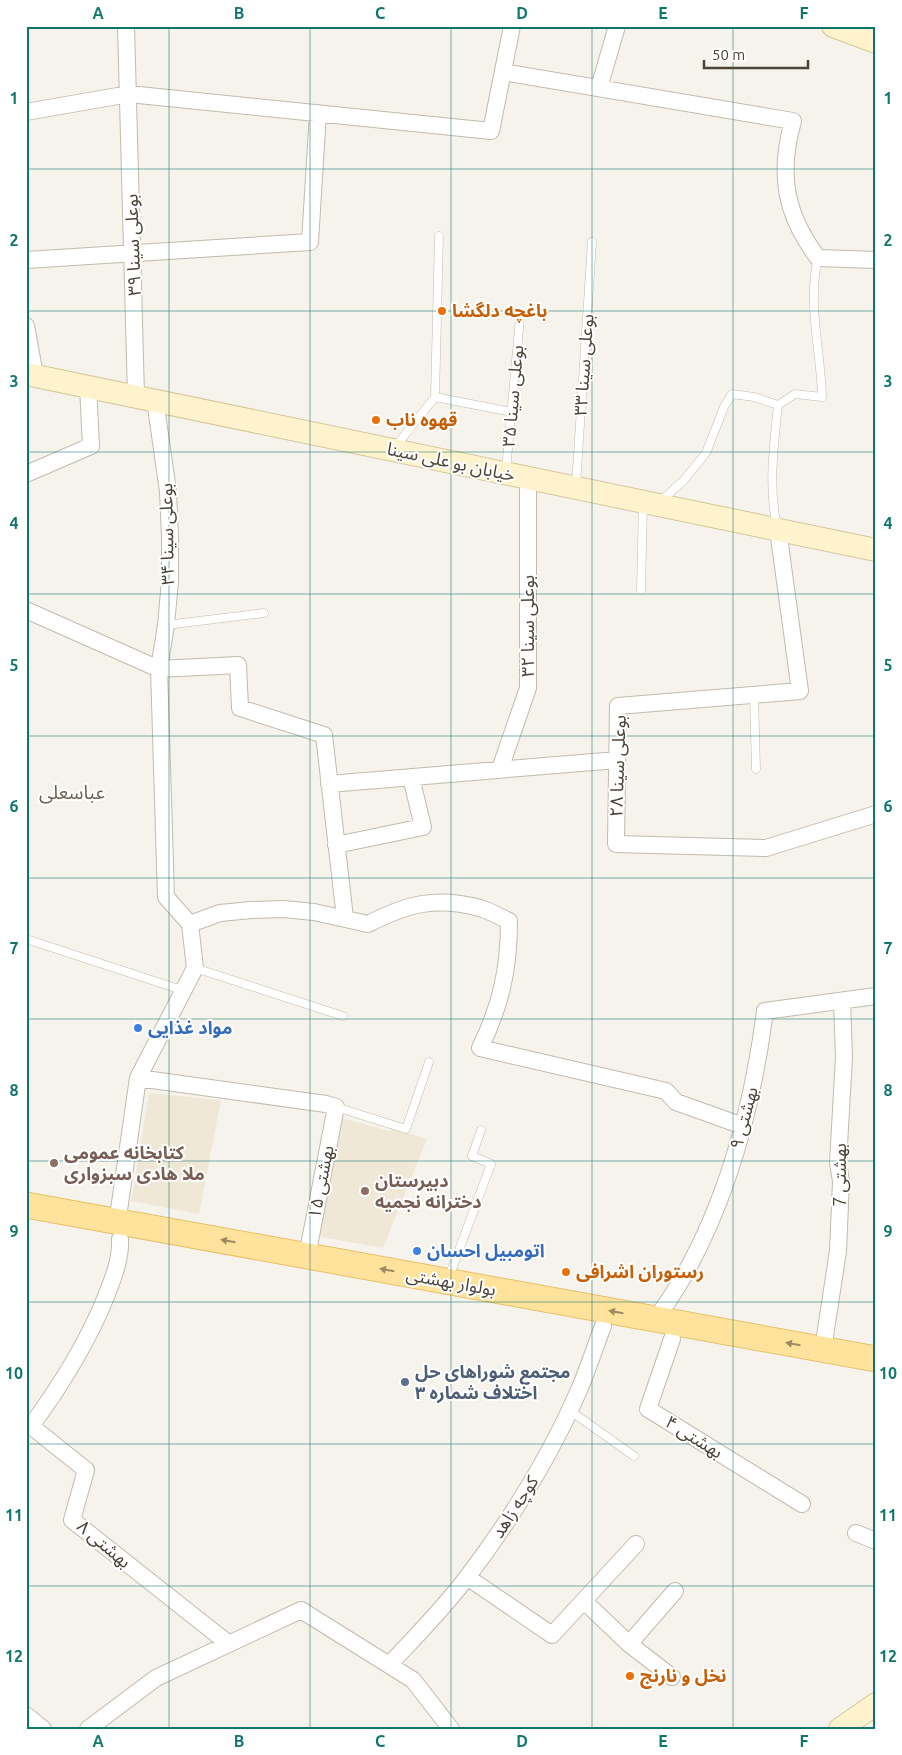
<svg xmlns="http://www.w3.org/2000/svg" width="902" height="1755" viewBox="0 0 902 1755" font-family="Ubuntu,'Noto Sans Arabic',sans-serif">
<style>
.education{fill:#efe8d6}
.lines{fill:none;stroke-linecap:round;stroke-linejoin:round}
.lane-casing{stroke:#c2bbae;stroke-width:9}
.street-casing{stroke:#c2bbae;stroke-width:18}
.secondary-casing{stroke:#d6c79b;stroke-width:24}
.primary-casing{stroke:#e6c16a;stroke-width:27}
.lane{stroke:#fff;stroke-width:8}
.street{stroke:#fff;stroke-width:16}
.secondary{stroke:#fff3cd;stroke-width:22}
.primary{stroke:#ffe39c;stroke-width:25}
.oneway{fill:#9c8c66}
.grid{fill:none;stroke:#0f766e;stroke-width:1;stroke-opacity:0.55}
.food-dot{fill:#e8710a;stroke:#fff;stroke-width:2}
.shop-dot{fill:#3f7fe0;stroke:#fff;stroke-width:2}
.education-dot{fill:#8d6e63;stroke:#fff;stroke-width:2}
.service-dot{fill:#5c6f8a;stroke:#fff;stroke-width:2}
.labels{text-anchor:middle;stroke-width:4;stroke-linejoin:round;paint-order:stroke}
.street-label{font-size:18px;fill:#4b4439;stroke:#fff}
.food-label{font-size:18px;font-weight:bold;fill:#c56008;stroke:#fff;text-anchor:start}
.shop-label{font-size:18px;font-weight:bold;fill:#366cbe;stroke:#fff;text-anchor:start}
.education-label{font-size:18px;font-weight:bold;fill:#785e54;stroke:#fff;text-anchor:start}
.service-label{font-size:18px;font-weight:bold;fill:#4e5e75;stroke:#fff;text-anchor:start}
.neighbourhood-label{font-size:19px;fill:#6e6250;stroke:#fff}
.neatline{fill:none;stroke:#0f766e;stroke-width:2}
.grid-label{font-size:16px;text-anchor:middle;font-weight:bold;fill:#0f766e}
</style>
<rect width="100%" height="100%" fill="#f6f3ec"/>
<path class="education" d="M149 1093 221 1100 199 1214 131 1201Z
M342 1118 390 1131 392 1128 427 1139 383 1248 316 1236 338 1121Z"/>
<g class="lines">
<g class="lane-casing">
<path id="lane" d="M435 397 512 412
M778 405 795 394 822 397C821 351 807 304 818 258
M395 447 435 397 439 236
M506 470 520 318
M576 485 592 242
M660 502 684 480 706 453 724 407 732 394 754 397 778 405C774 444 768 488 777 526
M641 590 643 504
M166 625 264 613
M754 695 756 769
M26 939 185 991
M195 968 343 1016
M336 1107 406 1129 429 1062
M449 1277 491 1164 472 1156 481 1130
M569 1410 634 1456"/>
</g>
<g class="street-casing">
<path id="street" d="M126 26 136 396
M503 72 793 121C778 174 785 214 818 258L876 260
M599 88 617 26
M26 112 129 94 491 131 512 26
M26 260 310 242 318 113
M26 326 35 375
M155 400 168 491 170 536V581L166 625 159 669 166 897 190 924
M26 474 91 446 88 386
M778 530 800 691 618 706 616 844 766 848 876 814
M26 610 159 669 238 665 240 708 324 735 345 918
M500 769 528 688V478
M329 784 617 760
M336 845 423 827 411 777
M190 924 220 913 251 910 283 909 314 912 368 924C407 904 436 896 480 908 490 911 500 917 509 921 509 969 501 1005 480 1048L666 1091 676 1102 743 1126
M138 1078 326 1104 336 1107 307 1256
M120 1222 119 1210 138 1078 195 968 190 924
M120 1239C121 1258 114 1276 107 1294 88 1342 62 1384 31 1426L86 1470 72 1520 229 1644
M656 1319C664 1307 672 1296 679 1284 727 1203 753 1104 765 1011L876 996
M672 1339 648 1409 802 1504
M823 1349 838 1251 841 1181 838 1163 844 1057 842 1001
M856 1533 876 1541
M467 1577 552 1635 636 1544
M584 1601 629 1644 672 1677
M629 1644 675 1591
M389 1665C416 1636 444 1608 468 1576 511 1519 550 1457 579 1390 588 1369 595 1347 603 1326
M26 1715 43 1729
M88 1729 156 1678 301 1610 413 1680 451 1729"/>
</g>
<g class="secondary-casing">
<path id="secondary" d="M833 26 876 42
M26 374 876 550
M840 1729 876 1704"/>
</g>
<g class="primary-casing">
<path id="primary" d="M26 1205 876 1359"/>
</g>
<use href="#lane" class="lane"/>
<use href="#street" class="street"/>
<use href="#secondary" class="secondary"/>
<use href="#primary" class="primary"/>
</g>
<defs><path id="oneway-solid" d="M-6-.8H1V-3.2L6.5 0L1 3.2V.8H-6Z" transform="scale(1.25)"/></defs>
<g class="oneway">
<use href="#oneway-solid" transform="translate(228 1241) rotate(-170)"/>
<use href="#oneway-solid" transform="translate(387 1270) rotate(-170)"/>
<use href="#oneway-solid" transform="translate(616 1312) rotate(-170)"/>
<use href="#oneway-solid" transform="translate(793 1344) rotate(-170)"/>
</g>
<path class="grid" d="M169 26V1729M310 26V1729M451 26V1729M592 26V1729M733 26V1729M26 169H876M26 311H876M26 452H876M26 594H876M26 736H876M26 878H876M26 1019H876M26 1161H876M26 1302H876M26 1444H876M26 1586H876"/>
<g class="food-dot">
<circle cx="442" cy="311" r="5"/>
<circle cx="376" cy="420" r="5"/>
<circle cx="566" cy="1272" r="5"/>
<circle cx="630" cy="1676" r="5"/>
</g>
<g class="shop-dot">
<circle cx="138" cy="1028" r="5"/>
<circle cx="417" cy="1251" r="5"/>
</g>
<g class="education-dot">
<circle cx="54" cy="1163" r="5"/>
<circle cx="365" cy="1191" r="5"/>
</g>
<circle class="service-dot" cx="405" cy="1382" r="5"/>
<g class="labels">
<g class="street-label">
<text transform="translate(133 245) rotate(-92)" y="6">بوعلی سینا ۳۹</text>
<text transform="translate(584 365) rotate(-86)" y="6">بوعلی سینا ۳۳</text>
<text transform="translate(513 396) rotate(-85)" y="6">بوعلی سینا ۳۵</text>
<text transform="translate(451 462) rotate(12)" y="6">خیابان بو علی سینا</text>
<text transform="translate(167 534) rotate(-91)" y="6">بوعلی سینا ۳۴</text>
<text transform="translate(528 626) rotate(-90)" y="6">بوعلی سینا ۳۲</text>
<text transform="translate(618 766) rotate(-88)" y="6">بوعلی سینا ۲۸</text>
<text transform="translate(744 1118) rotate(-75)" y="6">بهشتی ۹</text>
<text transform="translate(840 1175) rotate(-90)" y="6">بهشتی 7</text>
<text transform="translate(321 1182) rotate(-79)" y="6">بهشتی ۱۵</text>
<text transform="translate(451 1282) rotate(10)" y="6">بولوار بهشتی</text>
<text transform="translate(694 1437) rotate(32)" y="6">بهشتی ۴</text>
<text transform="translate(515 1507) rotate(-57)" y="6">کوچه زاهد</text>
<text transform="translate(104 1544) rotate(40)" y="6">بهشتی ۸</text>
</g>
<g class="food-label">
<text x="452" y="317">باغچه دلگشا</text>
<text x="386" y="426">قهوه ناب</text>
<text x="576" y="1278">رستوران اشرافی</text>
<text x="640" y="1682">نخل و نارنج</text>
</g>
<g class="shop-label">
<text x="148" y="1034">مواد غذایی</text>
<text x="427" y="1257">اتومبیل احسان</text>
</g>
<g class="education-label">
<text x="64" y="1159">کتابخانه عمومی<tspan x="64" dy="21">ملا هادی سبزواری</tspan></text>
<text x="375" y="1187">دبیرستان<tspan x="375" dy="21">دخترانه نجمیه</tspan></text>
</g>
<g class="service-label">
<text x="415" y="1378">مجتمع شوراهای حل<tspan x="415" dy="21">اختلاف شماره ۳</tspan></text>
</g>
<g class="neighbourhood-label">
<text x="72" y="799">عباسعلی</text>
</g>
</g>
<rect width="902" height="1755" fill="none" stroke="#ffffff" stroke-width="55"/>
<path d="M704 60v8h104v-8" fill="none" stroke="#4b4439" stroke-width="2.5"/>
<text x="712" y="60" font-size="15" fill="#4b4439" stroke="#ffffff" stroke-width="4" paint-order="stroke">50 m</text>
<rect x="28" y="28" width="846" height="1700" class="neatline"/>
<g class="grid-label">
<text x="98" y="19">A</text>
<text x="239" y="19">B</text>
<text x="380" y="19">C</text>
<text x="522" y="19">D</text>
<text x="663" y="19">E</text>
<text x="804" y="19">F</text>
<text x="14" y="104">1</text>
<text x="888" y="104">1</text>
<text x="14" y="246">2</text>
<text x="888" y="246">2</text>
<text x="14" y="387">3</text>
<text x="888" y="387">3</text>
<text x="14" y="529">4</text>
<text x="888" y="529">4</text>
<text x="14" y="671">5</text>
<text x="888" y="671">5</text>
<text x="14" y="812">6</text>
<text x="888" y="812">6</text>
<text x="14" y="954">7</text>
<text x="888" y="954">7</text>
<text x="14" y="1096">8</text>
<text x="888" y="1096">8</text>
<text x="14" y="1237">9</text>
<text x="888" y="1237">9</text>
<text x="14" y="1379">10</text>
<text x="888" y="1379">10</text>
<text x="14" y="1521">11</text>
<text x="888" y="1521">11</text>
<text x="14" y="1662">12</text>
<text x="888" y="1662">12</text>
<text x="98" y="1747">A</text>
<text x="239" y="1747">B</text>
<text x="380" y="1747">C</text>
<text x="522" y="1747">D</text>
<text x="663" y="1747">E</text>
<text x="804" y="1747">F</text>
</g>
</svg>
